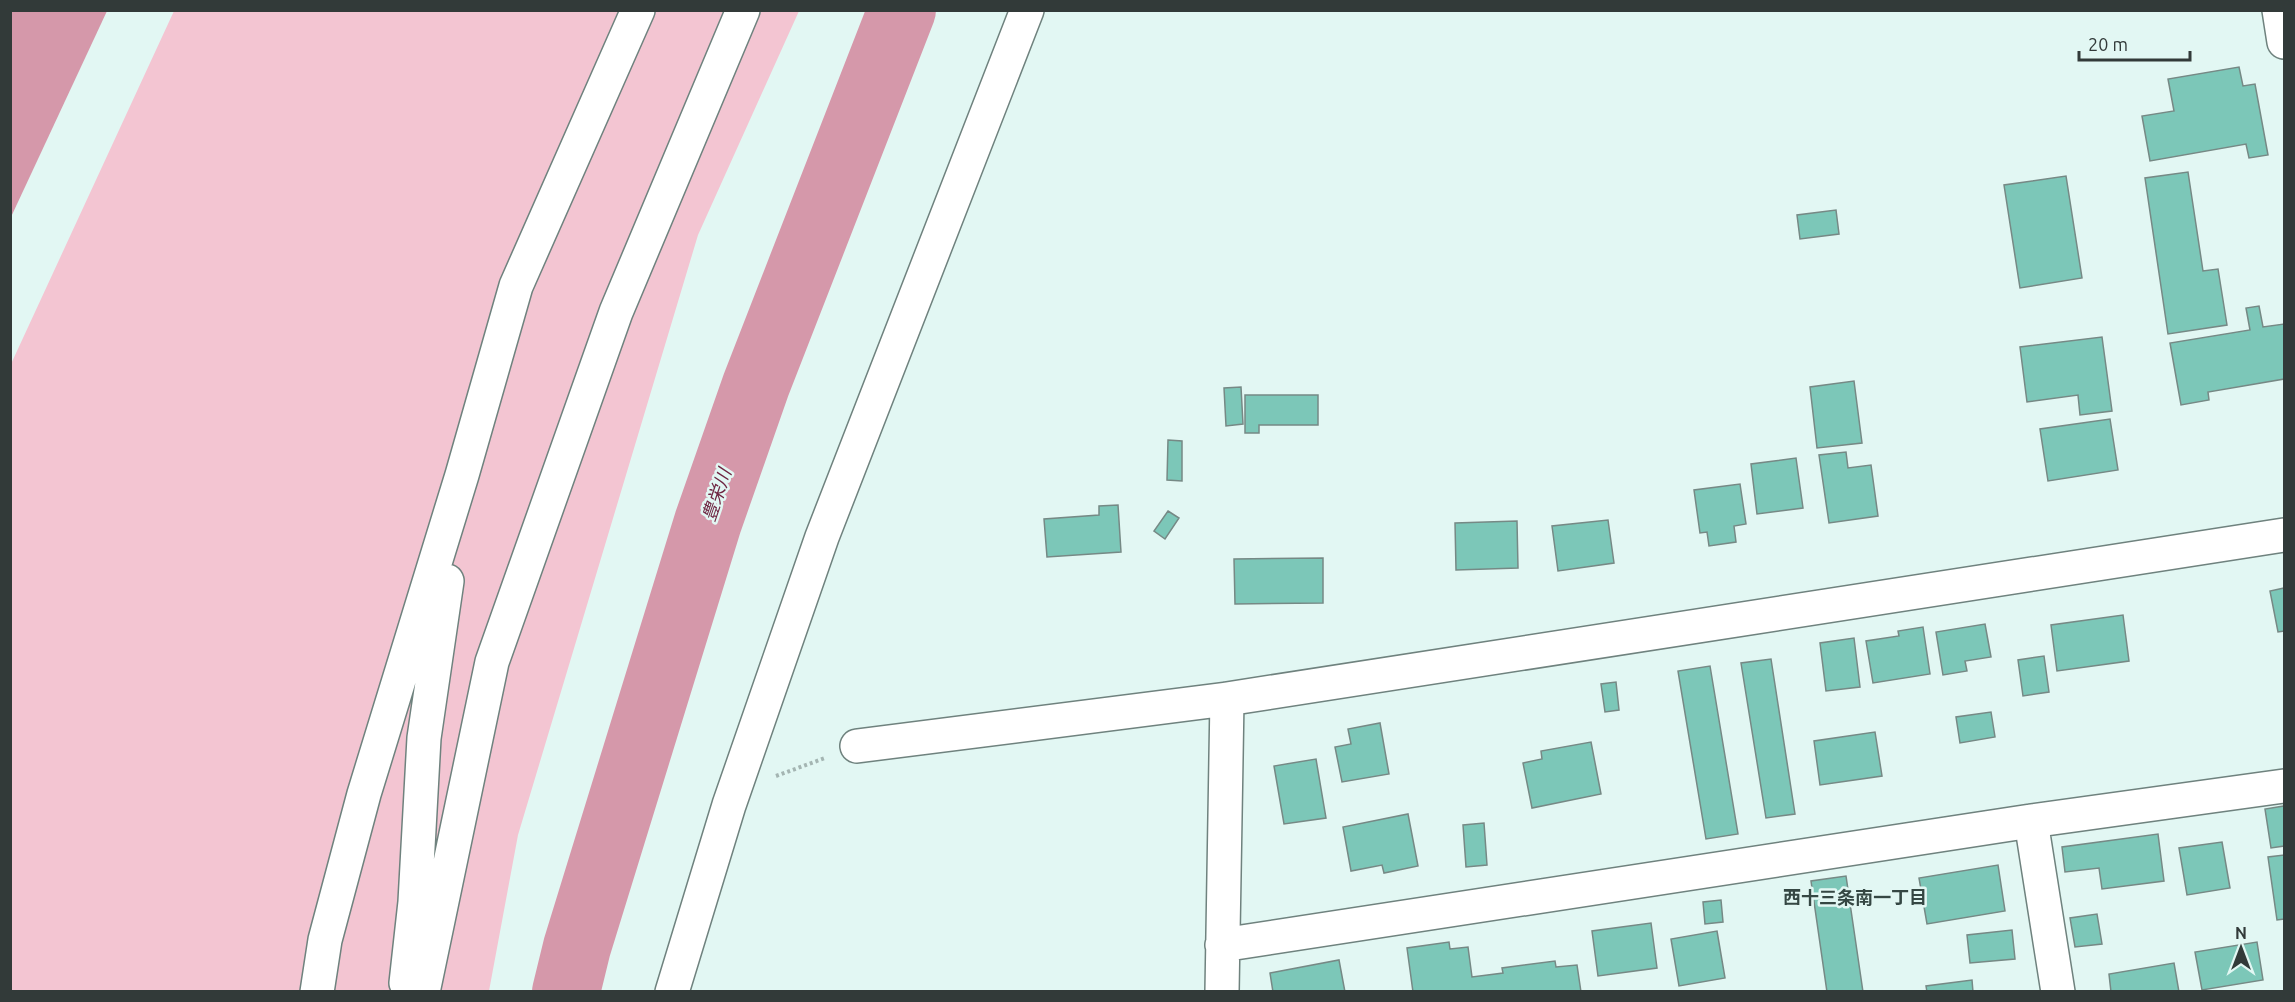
<svg xmlns="http://www.w3.org/2000/svg" width="2295" height="1002" viewBox="0 0 2295 1002" font-family="Ubuntu,'Noto Sans JP',sans-serif">
<style>
.green{fill:#f3c5d2}
.water{fill:#d598aa}
.lines{fill:none;stroke-linecap:round;stroke-linejoin:round}
.river{stroke:#d598aa;stroke-width:68}
.building{fill:#7cc7b8;stroke:#768985;stroke-width:1.5}
.minor-casing{stroke:#6f827e;stroke-width:36}
.path{stroke:#a4b5b2;stroke-width:4;stroke-dasharray:3 3;stroke-linecap:butt}
.minor{stroke:#fff;stroke-width:33}
.labels{text-anchor:middle;stroke-width:5;stroke-linejoin:round;paint-order:stroke}
.water-label{font-size:18px;font-style:italic;fill:#6e2541;stroke:#e2f7f3}
.neighbourhood-label{font-size:18px;font-weight:bold;fill:#354743;stroke:#e2f7f3}
</style>
<rect width="100%" height="100%" fill="#e2f7f3"/>
<path class="green" d="M174 11H799L698 235 518 835 489 991 11 992V364Z"/>
<path class="water" d="M11 10 107 11 11 217 10 11Z"/>
<g class="lines">
<path class="river" d="M566 992 577 947 708 522 756 385 902 10"/>
</g>
<path class="building" d="M2239 67 2243 86 2255 84 2268 155 2249 158 2246 144 2150 161 2142 116 2174 111 2168 79Z
M2188 172 2203 271 2218 269 2227 325 2168 334 2145 178Z
M2066 176 2082 278 2020 288 2004 185Z
M1836 210 1839 234 1800 239 1797 215Z
M2259 306 2263 327 2284 324V379L2208 392 2209 400 2181 405 2170 343 2250 330 2246 308Z
M2102 337 2112 411 2080 415 2078 395 2027 402 2020 347Z
M1854 381 1862 443 1817 448 1810 387Z
M1241 387 1243 424 1226 426 1224 388Z
M1245 395H1318V425H1259V433H1245Z
M2110 419 2118 470 2048 481 2040 429Z
M1168 440 1182 441V481L1167 480Z
M1846 452 1848 468 1871 465 1878 516 1829 523 1819 455Z
M1796 458 1803 508 1757 514 1751 464Z
M1740 484 1746 524 1734 526 1736 542 1709 546 1707 532 1700 533 1694 490Z
M1118 505 1121 552 1047 557 1044 519 1099 515V506Z
M1168 511 1179 518 1165 539 1154 531Z
M1608 520 1614 563 1558 571 1552 526Z
M1517 521 1518 568 1456 570 1455 523Z
M1323 558V603L1235 604 1234 559Z
M2284 588V631L2278 632 2270 591Z
M2123 615 2129 661 2057 671 2051 625Z
M1985 624 1991 657 1965 661 1967 671 1943 675 1936 632Z
M1923 627 1930 674 1873 683 1866 641 1899 636 1898 631Z
M1854 638 1860 687 1826 691 1820 643Z
M2044 656 2049 692 2023 696 2018 660Z
M1771 659 1795 814 1766 818 1741 663Z
M1710 666 1738 834 1706 839 1678 671Z
M1616 682 1619 710 1605 712 1601 684Z
M1991 712 1995 737 1960 743 1956 717Z
M1380 723 1389 774 1342 782 1335 747 1351 744 1348 729Z
M1875 732 1882 776 1820 785 1814 741Z
M1591 742 1601 794 1532 808 1523 763 1542 759 1541 751Z
M1316 759 1326 818 1284 824 1274 766Z
M2284 806V846L2271 848 2265 809Z
M1408 814 1418 866 1384 873 1382 865 1351 871 1343 827Z
M1484 823 1487 865 1466 867 1463 825Z
M2158 834 2164 881 2102 889 2099 868 2065 872 2062 847Z
M2222 842 2230 888 2187 895 2179 848Z
M2284 855V919L2277 920 2268 857Z
M1998 865 2005 911 1927 924 1919 878Z
M1846 876 1863 992H1827L1811 881Z
M1721 900 1723 922 1705 924 1703 902Z
M2097 914 2102 944 2075 947 2070 918Z
M1651 923 1657 968 1598 976 1592 931Z
M2012 930 2015 959 1970 963 1967 935Z
M1717 931 1725 978 1679 986 1671 939Z
M1449 942 1450 949 1468 947 1472 977 1503 973 1502 968 1555 961 1556 967 1577 965 1581 992H1413L1407 948Z
M2257 942 2263 980 2202 990 2195 952Z
M1339 960 1345 992H1273L1270 973Z
M2174 963 2179 992H2111L2109 974Z
M1972 980 1973 992H1927L1926 986Z"/>
<g class="lines">
<g class="minor-casing">
<path id="minor" d="M2279 10 2284 42
M857 746 1227 699 2284 535
M2031 821 2058 992
M1222 945 2031 821 2284 786
M406 983 415 902 424 738 447 581
M317 992 325 940 364 794 462 475 516 286 638 10
M423 992 492 662 616 312 743 10
M672 992 729 805 822 537 1027 10
M1222 992 1227 699"/>
</g>
<path class="path" d="M776 776 825 758"/>
<use href="#minor" class="minor"/>
</g>
<g class="labels">
<g class="water-label">
<text transform="translate(717 495) rotate(-71)" y="6">豊栄川</text>
</g>
<g class="neighbourhood-label">
<text x="1855" y="904">西十三条南一丁目</text>
</g>
</g>
<rect width="2295" height="1002" fill="none" stroke="#323a39" stroke-width="24"/>
<g transform="translate(2241 948)" stroke="#e2f7f3" stroke-width="4.5" paint-order="stroke">
<path d="M0-4.5L10 22L0 15L-10 22Z" fill="#323a39"/>
<text y="-9" font-size="16" font-weight="bold" text-anchor="middle" fill="#323a39">N</text>
</g>
<path d="M2079 51v9h111v-9" fill="none" stroke="#323a39" stroke-width="3"/>
<text x="2088" y="51" font-size="18" fill="#323a39" stroke="#e2f7f3" stroke-width="4.5" paint-order="stroke">20 m</text>
</svg>
